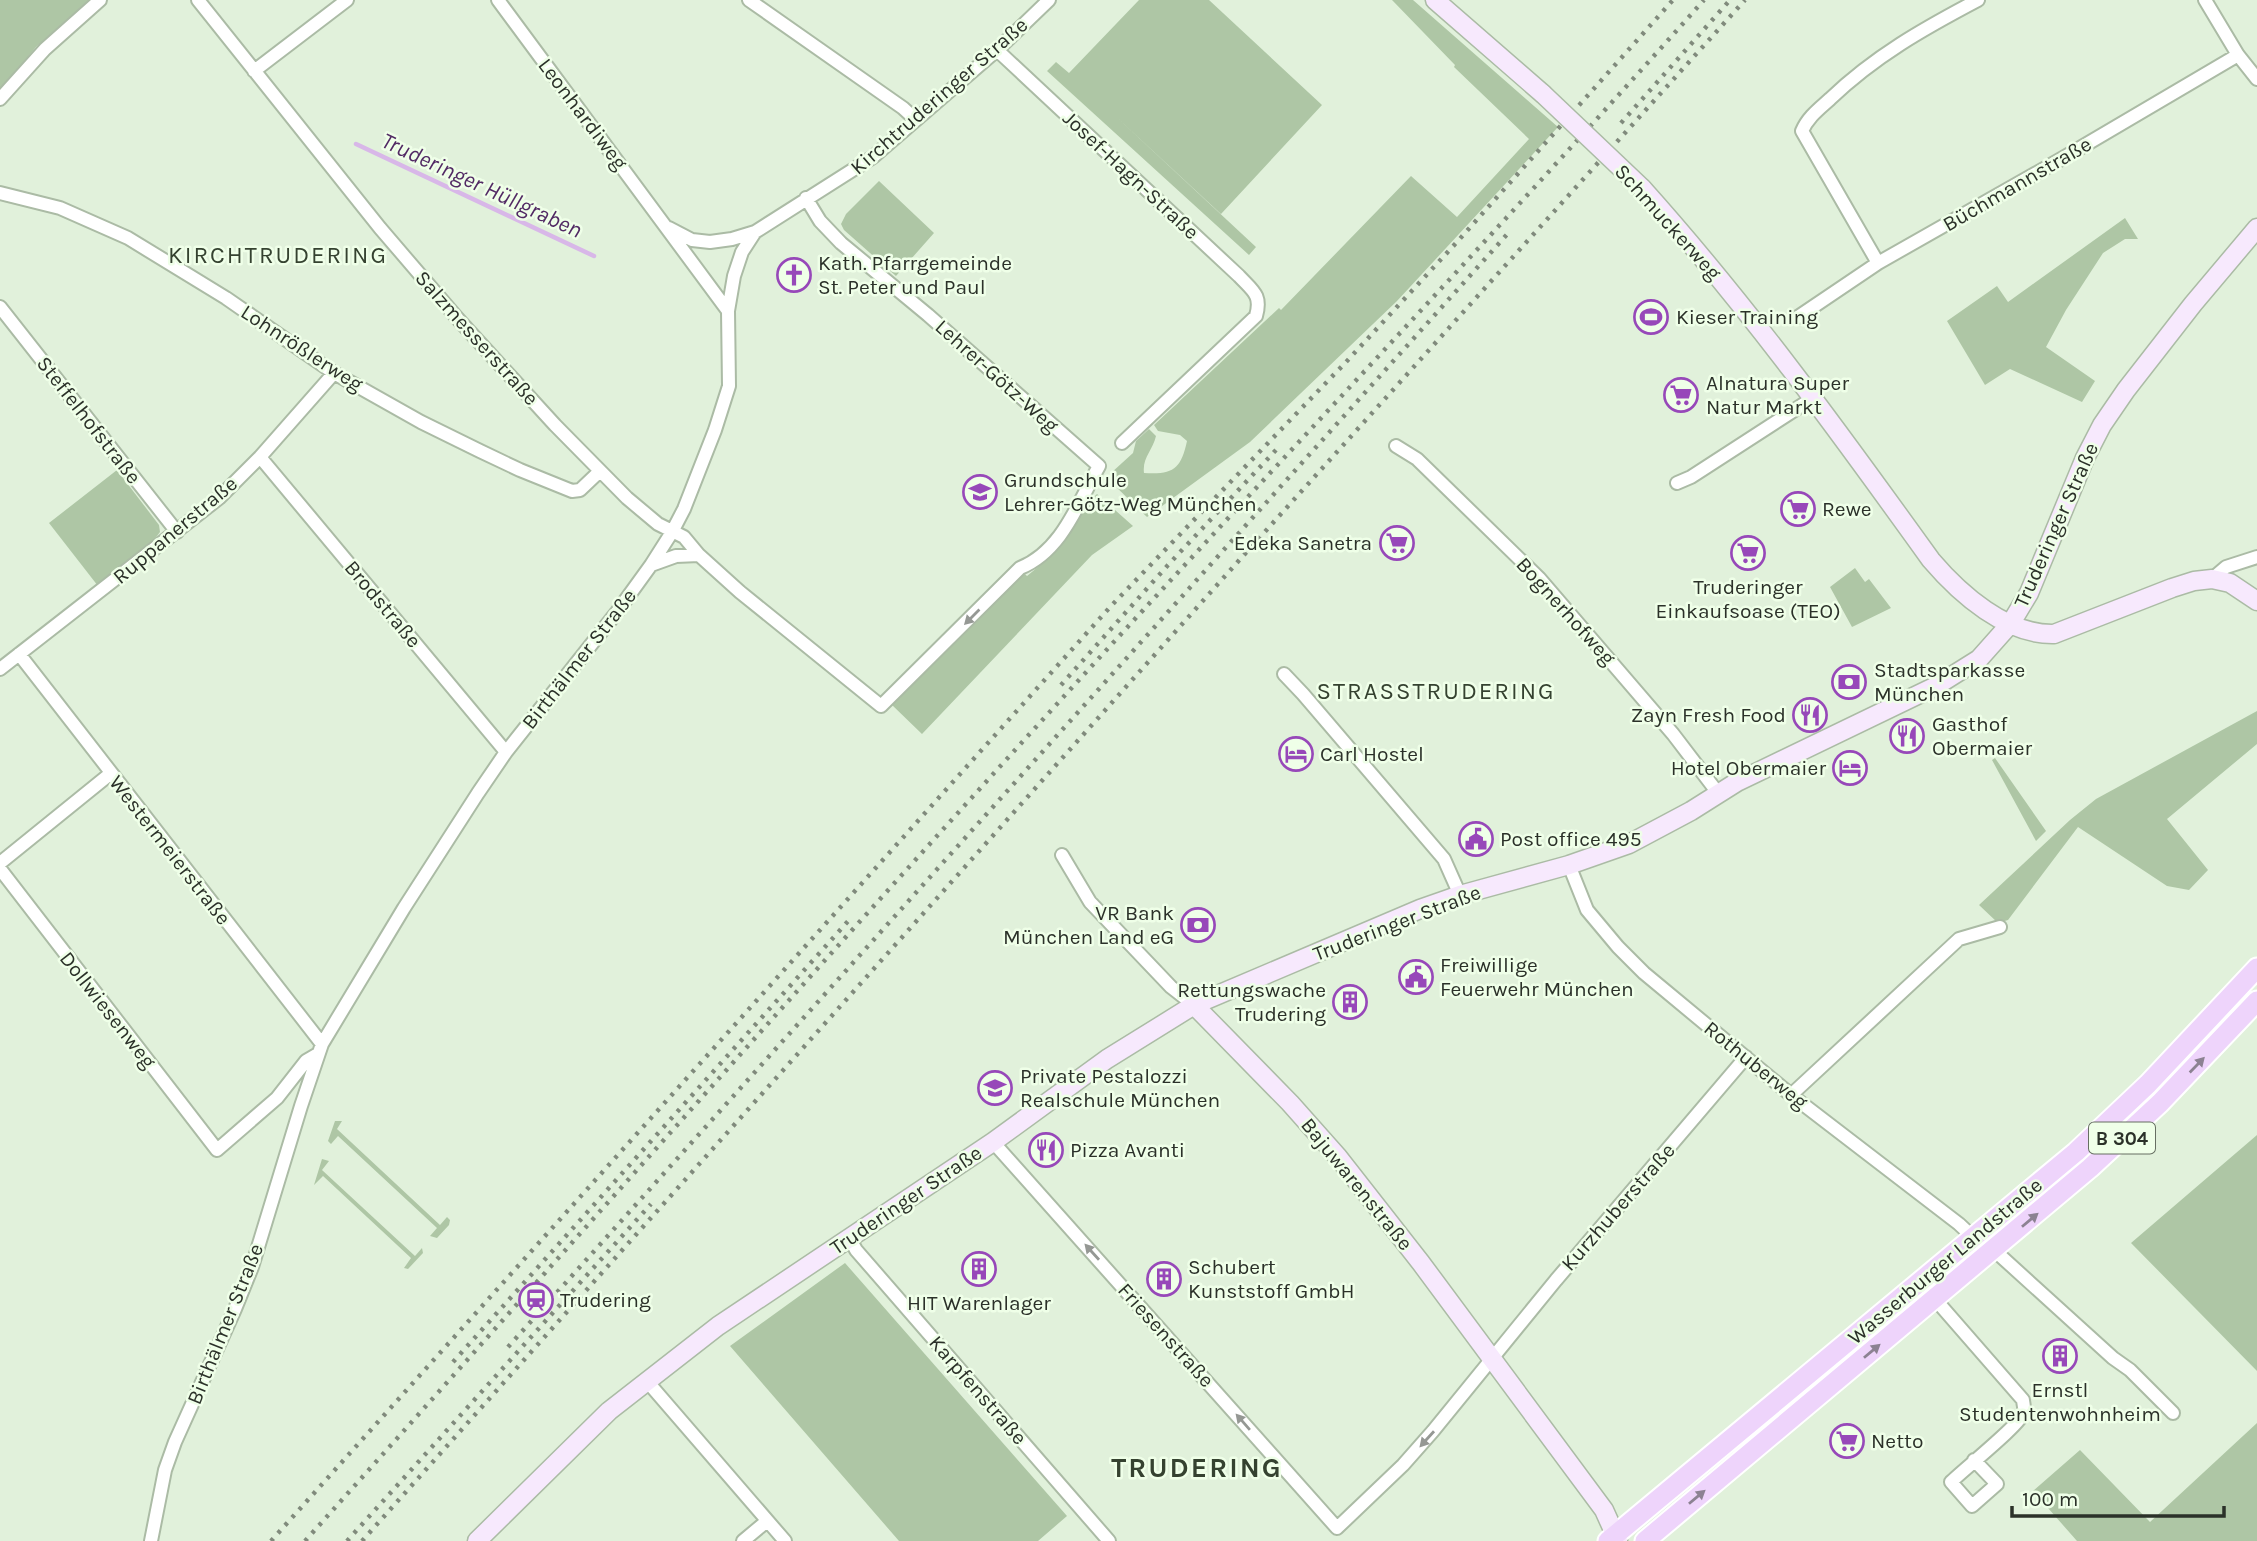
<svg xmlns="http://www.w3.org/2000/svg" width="2257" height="1541" viewBox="0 0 2257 1541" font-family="Karla,sans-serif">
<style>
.green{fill:#aec6a5}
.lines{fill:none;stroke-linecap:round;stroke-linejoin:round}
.stream{stroke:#d8b7e8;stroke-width:4.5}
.street-casing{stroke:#abbba5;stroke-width:16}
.secondary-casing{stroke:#abbba5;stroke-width:21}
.primary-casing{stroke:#fff;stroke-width:23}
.street{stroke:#fff;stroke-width:12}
.secondary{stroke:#f7e9fd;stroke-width:18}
.primary{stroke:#eed4fb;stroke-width:19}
.rail{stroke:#808a7c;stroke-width:4.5;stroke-dasharray:3.5 7;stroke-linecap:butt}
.secondary-bridge-casing{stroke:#abbba5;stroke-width:21;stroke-linecap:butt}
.secondary-bridge{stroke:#f7e9fd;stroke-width:18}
.oneway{fill:#959894}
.oneway2{fill:#8c8292}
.labels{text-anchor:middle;stroke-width:5;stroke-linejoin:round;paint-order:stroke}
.shield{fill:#efffe8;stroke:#666f62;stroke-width:2}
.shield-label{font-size:19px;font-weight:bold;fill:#2b3129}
.street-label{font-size:21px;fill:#2b3129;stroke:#efffe8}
.poi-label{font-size:21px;fill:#2b3129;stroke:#efffe8;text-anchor:start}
.water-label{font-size:23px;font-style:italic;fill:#522a64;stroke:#efffe8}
.quarter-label{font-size:24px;letter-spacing:2px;fill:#354230;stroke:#efffe8}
.district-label{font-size:28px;font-weight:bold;letter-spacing:2px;fill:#354230;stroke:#efffe8}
</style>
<rect width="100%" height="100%" fill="#e1f1db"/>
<path class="green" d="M0 0H90L36 47 0 91Z
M1139 0H1209L1322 105 1221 214 1111 112 1256 247 1249 255 1047 71 1056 62 1069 73Z
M1392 0H1413L1558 127 1397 301 1250 442 1147 517 1111 482V473L1133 453 1136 441 1149 429 1156 436C1153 450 1142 458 1144 473 1173 475 1181 469 1187 441L1180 435 1158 431 1154 425 1279 308 1281 310 1411 176 1457 217 1529 139 1454 67 1455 65Z
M879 181 934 233 896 276 844 230 841 224 846 214Z
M2125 218 2138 239H2125L2103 253 2066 310 2046 347 2095 381 2082 402 2010 369 1985 385 1947 321 1997 286 2008 302Z
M117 470 159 525 160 532 154 540 98 586 49 523Z
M1097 494 1133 526 1092 555 922 734 892 705 893 700 1024 573 1027 576 1050 557 1067 536 1080 510Z
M1855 568 1865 582 1869 579 1891 608 1852 627 1830 587Z
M2257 711V744L2167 819 2208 870 2189 890 2167 886 2078 827 2008 920 1998 923 1979 905 2070 820 2096 799Z
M1995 758 2046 831 2036 841 1992 760Z
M335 1121H342L337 1129 440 1225 447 1217 450 1220 449 1225 437 1238 430 1236 437 1228 338 1136 331 1144 328 1141Z
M2257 1135V1371L2131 1243Z
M322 1159 329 1161 322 1170 415 1256 422 1248 423 1253 408 1269 404 1268 411 1258 323 1176 314 1185Z
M845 1263 1067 1516 1038 1541H899L730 1346Z
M2257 1423V1541H2077L2033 1491 2080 1450 2150 1522Z"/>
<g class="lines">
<path class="stream" d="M356 144 594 256"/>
<g class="street-casing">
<path id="street" d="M198 0 380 228 458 319 555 425 627 498 658 524 684 537 699 555 740 592 881 706 1020 568C1062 551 1078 503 1099 466L928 315 841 243 820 221 806 198
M498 0 728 311
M749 0 903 108 915 119
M2205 0 2238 55 2257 79
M997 50 1239 276C1253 291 1262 295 1256 316L1122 443
M254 71 347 0
M0 99 45 49 100 0
M0 193 60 208 128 238 226 298 334 373 421 422 480 451 520 470 572 491 580 490 600 471
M669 228 692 240 710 242 732 239 755 232 873 157 997 50 1049 0
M1878 263 1802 131C1808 117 1819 109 1830 99 1875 56 1923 29 1978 0
M0 307 177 532
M1798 317 1878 263 2063 158 2238 55
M1396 446 1417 459 1539 578 1673 734 1718 793
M260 457 506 752
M1677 483 1691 477 1813 398
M651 565 676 556 699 555
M2212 579 2226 567 2257 557
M19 654 322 1044
M0 669 219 498 260 457 334 373
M1284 674 1303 694 1444 859 1460 895
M1062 855 1090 902 1171 987 1194 1005
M0 863 110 774
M1569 865 1587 910 1618 947 1644 973 1791 1095 1959 1224 1974 1238
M0 869 217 1150 277 1098 306 1061 318 1054
M1791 1095 1959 939 2000 927
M993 1142 1337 1528 1403 1465 1433 1431 1556 1280 1746 1057
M849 1237 856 1250 1109 1541
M1994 1250 2113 1358 2130 1370 2173 1413
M1935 1299 2023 1400C2023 1402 2025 1410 2024 1412 2022 1423 1963 1470 1951 1482L1972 1506 1997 1484 1974 1460
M646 1380 785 1541
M151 1541 165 1470 175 1442 235 1309 252 1267 301 1106 322 1044 404 908 478 793 506 752 617 612 651 565 672 532 684 509 715 430 729 386 728 311 734 276 742 252 755 232
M743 1541 767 1521"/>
</g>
<g class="secondary-casing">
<path id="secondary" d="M1435 0 1543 94
M1642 188C1747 305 1839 432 1931 560 1960 594 2006 635 2054 634L2172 588 2194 581 2212 579 2230 583 2257 601
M1194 1005 1290 1103 1338 1157 1421 1263 1604 1510 1618 1541
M477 1541 609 1411 718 1326 993 1142 1107 1059 1194 1005 1420 909 1460 895 1569 865 1629 844 1691 811 1737 782 1936 686 1979 659 2011 623 2029 593 2085 458 2102 425 2126 390 2193 304 2257 228"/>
</g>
<g class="primary-casing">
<path id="primary" d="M1608 1541 2076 1152 2148 1084 2257 968
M1645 1541 2090 1168 2160 1103 2257 1001"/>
</g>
<use href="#street" class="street"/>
<use href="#secondary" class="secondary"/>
<use href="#primary" class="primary"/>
<path class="rail" d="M1621 123 1730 0
M1061 685 1168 565 1276 450
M508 1347 1511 230
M453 1362 850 919
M271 1541 1111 606 1347 361 1457 242 1673 0
M305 1541C552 1266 797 989 1046 716 1264 477 1488 242 1704 0
M347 1541 651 1204
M362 1541 1243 556 1745 0"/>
<g class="secondary-bridge-casing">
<path id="secondary-bridge" d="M1543 94 1642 188"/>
</g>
<use href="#secondary-bridge" class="secondary-bridge"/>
</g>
<defs><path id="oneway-solid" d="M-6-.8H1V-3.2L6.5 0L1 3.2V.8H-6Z" transform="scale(1.75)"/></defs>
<g class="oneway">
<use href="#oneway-solid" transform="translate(972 617) rotate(135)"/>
<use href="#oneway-solid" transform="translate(1092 1252) rotate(-132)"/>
<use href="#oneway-solid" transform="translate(1243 1422) rotate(-131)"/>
<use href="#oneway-solid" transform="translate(1427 1439) rotate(132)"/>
</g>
<g class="oneway2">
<use href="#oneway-solid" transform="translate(2197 1065) rotate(-46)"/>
<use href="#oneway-solid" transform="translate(2030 1220) rotate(-40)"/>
<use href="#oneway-solid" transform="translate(1872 1351) rotate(-40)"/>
<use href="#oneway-solid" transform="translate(1697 1497) rotate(-40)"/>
</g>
<defs>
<g id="church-ring" transform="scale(1.75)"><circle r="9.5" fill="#efffe8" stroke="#9748b9" stroke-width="1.5"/><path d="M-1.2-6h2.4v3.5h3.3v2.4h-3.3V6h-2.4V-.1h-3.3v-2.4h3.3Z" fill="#9748b9"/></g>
<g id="stadium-ring" transform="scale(1.75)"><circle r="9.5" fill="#efffe8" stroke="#9748b9" stroke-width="1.5"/><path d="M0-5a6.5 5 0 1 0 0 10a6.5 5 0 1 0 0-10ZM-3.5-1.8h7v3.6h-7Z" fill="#9748b9"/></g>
<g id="supermarket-ring" transform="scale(1.75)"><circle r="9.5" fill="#efffe8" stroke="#9748b9" stroke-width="1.5"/><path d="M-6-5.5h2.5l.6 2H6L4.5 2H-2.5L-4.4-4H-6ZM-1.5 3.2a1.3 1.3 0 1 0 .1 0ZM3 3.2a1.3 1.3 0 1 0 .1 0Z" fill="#9748b9"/></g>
<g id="school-ring" transform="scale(1.75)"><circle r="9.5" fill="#efffe8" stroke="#9748b9" stroke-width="1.5"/><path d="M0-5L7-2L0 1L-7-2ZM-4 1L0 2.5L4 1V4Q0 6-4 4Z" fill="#9748b9"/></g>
<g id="bank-ring" transform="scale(1.75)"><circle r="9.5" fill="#efffe8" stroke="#9748b9" stroke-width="1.5"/><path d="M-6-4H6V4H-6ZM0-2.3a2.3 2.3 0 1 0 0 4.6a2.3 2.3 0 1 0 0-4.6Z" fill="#9748b9"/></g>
<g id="restaurant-ring" transform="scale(1.75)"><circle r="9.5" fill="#efffe8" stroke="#9748b9" stroke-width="1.5"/><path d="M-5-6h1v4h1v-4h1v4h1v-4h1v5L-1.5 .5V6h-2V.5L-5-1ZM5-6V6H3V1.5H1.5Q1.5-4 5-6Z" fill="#9748b9"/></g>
<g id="hotel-ring" transform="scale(1.75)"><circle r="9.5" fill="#efffe8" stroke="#9748b9" stroke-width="1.5"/><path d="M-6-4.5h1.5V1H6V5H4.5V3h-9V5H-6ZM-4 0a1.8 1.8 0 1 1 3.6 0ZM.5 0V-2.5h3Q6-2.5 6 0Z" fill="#9748b9"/></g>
<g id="civic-ring" transform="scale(1.75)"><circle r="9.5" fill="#efffe8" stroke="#9748b9" stroke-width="1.5"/><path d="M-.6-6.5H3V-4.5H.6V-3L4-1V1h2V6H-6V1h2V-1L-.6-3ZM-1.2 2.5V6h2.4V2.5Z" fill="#9748b9"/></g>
<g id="building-ring" transform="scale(1.75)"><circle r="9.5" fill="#efffe8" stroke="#9748b9" stroke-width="1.5"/><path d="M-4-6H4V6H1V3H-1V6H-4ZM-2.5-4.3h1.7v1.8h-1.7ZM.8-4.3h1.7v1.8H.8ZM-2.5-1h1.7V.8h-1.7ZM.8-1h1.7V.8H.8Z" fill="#9748b9"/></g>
<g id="station-ring" transform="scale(1.75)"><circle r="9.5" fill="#efffe8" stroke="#9748b9" stroke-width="1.5"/><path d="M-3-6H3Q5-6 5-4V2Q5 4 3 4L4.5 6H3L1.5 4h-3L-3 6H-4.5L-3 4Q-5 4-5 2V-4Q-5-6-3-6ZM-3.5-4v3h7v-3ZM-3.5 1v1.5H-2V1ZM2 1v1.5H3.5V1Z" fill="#9748b9"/></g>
</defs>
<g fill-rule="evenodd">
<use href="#church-ring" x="794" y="275"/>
<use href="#stadium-ring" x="1651" y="317"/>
<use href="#supermarket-ring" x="1681" y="395"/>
<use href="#school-ring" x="980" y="492"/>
<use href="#supermarket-ring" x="1798" y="509"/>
<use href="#supermarket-ring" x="1397" y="543"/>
<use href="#supermarket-ring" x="1748" y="553"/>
<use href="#bank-ring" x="1849" y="682"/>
<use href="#restaurant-ring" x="1810" y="715"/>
<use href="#restaurant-ring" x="1907" y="736"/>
<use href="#hotel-ring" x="1296" y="754"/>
<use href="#hotel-ring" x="1850" y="768"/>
<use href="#civic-ring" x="1476" y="839"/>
<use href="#bank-ring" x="1198" y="925"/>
<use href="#civic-ring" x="1416" y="977"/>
<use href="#building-ring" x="1350" y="1002"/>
<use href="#school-ring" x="995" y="1088"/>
<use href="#restaurant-ring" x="1046" y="1150"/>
<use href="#building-ring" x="979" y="1269"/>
<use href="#building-ring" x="1164" y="1279"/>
<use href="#station-ring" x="536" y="1300"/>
<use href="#building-ring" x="2060" y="1356"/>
<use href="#supermarket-ring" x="1847" y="1441"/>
</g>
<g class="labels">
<rect class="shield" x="2089" y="1122.5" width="66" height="31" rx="5"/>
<g class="shield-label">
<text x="2122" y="1145">B 304</text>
</g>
<g class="street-label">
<text transform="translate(939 96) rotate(-41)" y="7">Kirchtruderinger Straße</text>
<text transform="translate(583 114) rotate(53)" y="7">Leonhardiweg</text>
<text transform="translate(1131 175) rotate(43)" y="7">Josef-Hagn-Straße</text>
<text transform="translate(2017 184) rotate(-30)" y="7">Büchmannstraße</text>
<text transform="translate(1668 222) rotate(48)" y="7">Schmuckerweg</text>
<text transform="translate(477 338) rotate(48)" y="7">Salzmesserstraße</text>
<text transform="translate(302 348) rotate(33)" y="7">Lohnrößlerweg</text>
<text transform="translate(997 376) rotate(42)" y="7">Lehrer-Götz-Weg</text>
<text transform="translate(89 420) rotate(52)" y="7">Steffelhofstraße</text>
<text transform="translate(2056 525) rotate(-66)" y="7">Truderinger Straße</text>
<text transform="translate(175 530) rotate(-40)" y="7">Ruppanerstraße</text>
<text transform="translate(383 604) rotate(50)" y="7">Brodstraße</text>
<text transform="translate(1566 611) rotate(48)" y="7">Bognerhofweg</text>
<text transform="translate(579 659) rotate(-52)" y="7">Birthälmer Straße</text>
<text transform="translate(170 850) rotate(52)" y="7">Westermeierstraße</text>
<text transform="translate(1397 923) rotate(-21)" y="7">Truderinger Straße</text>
<text transform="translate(108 1010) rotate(52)" y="7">Dollwiesenweg</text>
<text transform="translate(1756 1065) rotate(39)" y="7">Rothuberweg</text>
<text transform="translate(1357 1184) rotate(51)" y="7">Bajuwarenstraße</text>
<text transform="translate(906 1200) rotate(-34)" y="7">Truderinger Straße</text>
<text transform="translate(1618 1207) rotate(-49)" y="7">Kurzhuberstraße</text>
<text transform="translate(1945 1261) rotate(-40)" y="7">Wasserburger Landstraße</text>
<text transform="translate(225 1324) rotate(-68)" y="7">Birthälmer Straße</text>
<text transform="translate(1166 1335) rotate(48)" y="7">Friesenstraße</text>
<text transform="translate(978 1390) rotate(49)" y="7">Karpfenstraße</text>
</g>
<g class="poi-label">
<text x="818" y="270">Kath. Pfarrgemeinde<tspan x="818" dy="24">St. Peter und Paul</tspan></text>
<text x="1676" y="324">Kieser Training</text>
<text x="1706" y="390">Alnatura Super<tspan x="1706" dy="24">Natur Markt</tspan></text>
<text x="1004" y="487">Grundschule<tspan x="1004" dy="24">Lehrer-Götz-Weg München</tspan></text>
<text x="1822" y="516">Rewe</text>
<text x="1372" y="550" text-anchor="end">Edeka Sanetra</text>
<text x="1748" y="594" text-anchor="middle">Truderinger<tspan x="1748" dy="24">Einkaufsoase (TEO)</tspan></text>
<text x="1874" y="677">Stadtsparkasse<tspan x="1874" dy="24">München</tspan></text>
<text x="1786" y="722" text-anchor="end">Zayn Fresh Food</text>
<text x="1932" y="731">Gasthof<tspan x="1932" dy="24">Obermaier</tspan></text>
<text x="1320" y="761">Carl Hostel</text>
<text x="1826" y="775" text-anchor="end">Hotel Obermaier</text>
<text x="1500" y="846">Post office 495</text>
<text x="1174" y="920" text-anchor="end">VR Bank<tspan x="1174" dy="24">München Land eG</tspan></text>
<text x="1440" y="972">Freiwillige<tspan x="1440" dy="24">Feuerwehr München</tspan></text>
<text x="1326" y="997" text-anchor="end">Rettungswache<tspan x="1326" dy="24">Trudering</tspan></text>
<text x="1020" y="1083">Private Pestalozzi<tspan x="1020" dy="24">Realschule München</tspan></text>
<text x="1070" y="1157">Pizza Avanti</text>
<text x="1188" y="1274">Schubert<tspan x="1188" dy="24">Kunststoff GmbH</tspan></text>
<text x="560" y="1307">Trudering</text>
<text x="979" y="1310" text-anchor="middle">HIT Warenlager</text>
<text x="2060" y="1397" text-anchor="middle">Ernstl<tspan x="2060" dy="24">Studentenwohnheim</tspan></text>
<text x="1871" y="1448">Netto</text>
</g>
<g class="water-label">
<text transform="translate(482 185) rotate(25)" y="8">Truderinger Hüllgraben</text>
</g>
<g class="quarter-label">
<text x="278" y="263">KIRCHTRUDERING</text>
<text x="1436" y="699">STRASSTRUDERING</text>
</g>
<g class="district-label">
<text x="1197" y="1477">TRUDERING</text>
</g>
</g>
<path d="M2012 1506v10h212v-10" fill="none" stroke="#2b3129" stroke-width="3.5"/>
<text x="2022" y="1506" font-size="21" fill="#2b3129" stroke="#efffe8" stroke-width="5" paint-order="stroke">100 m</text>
</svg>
